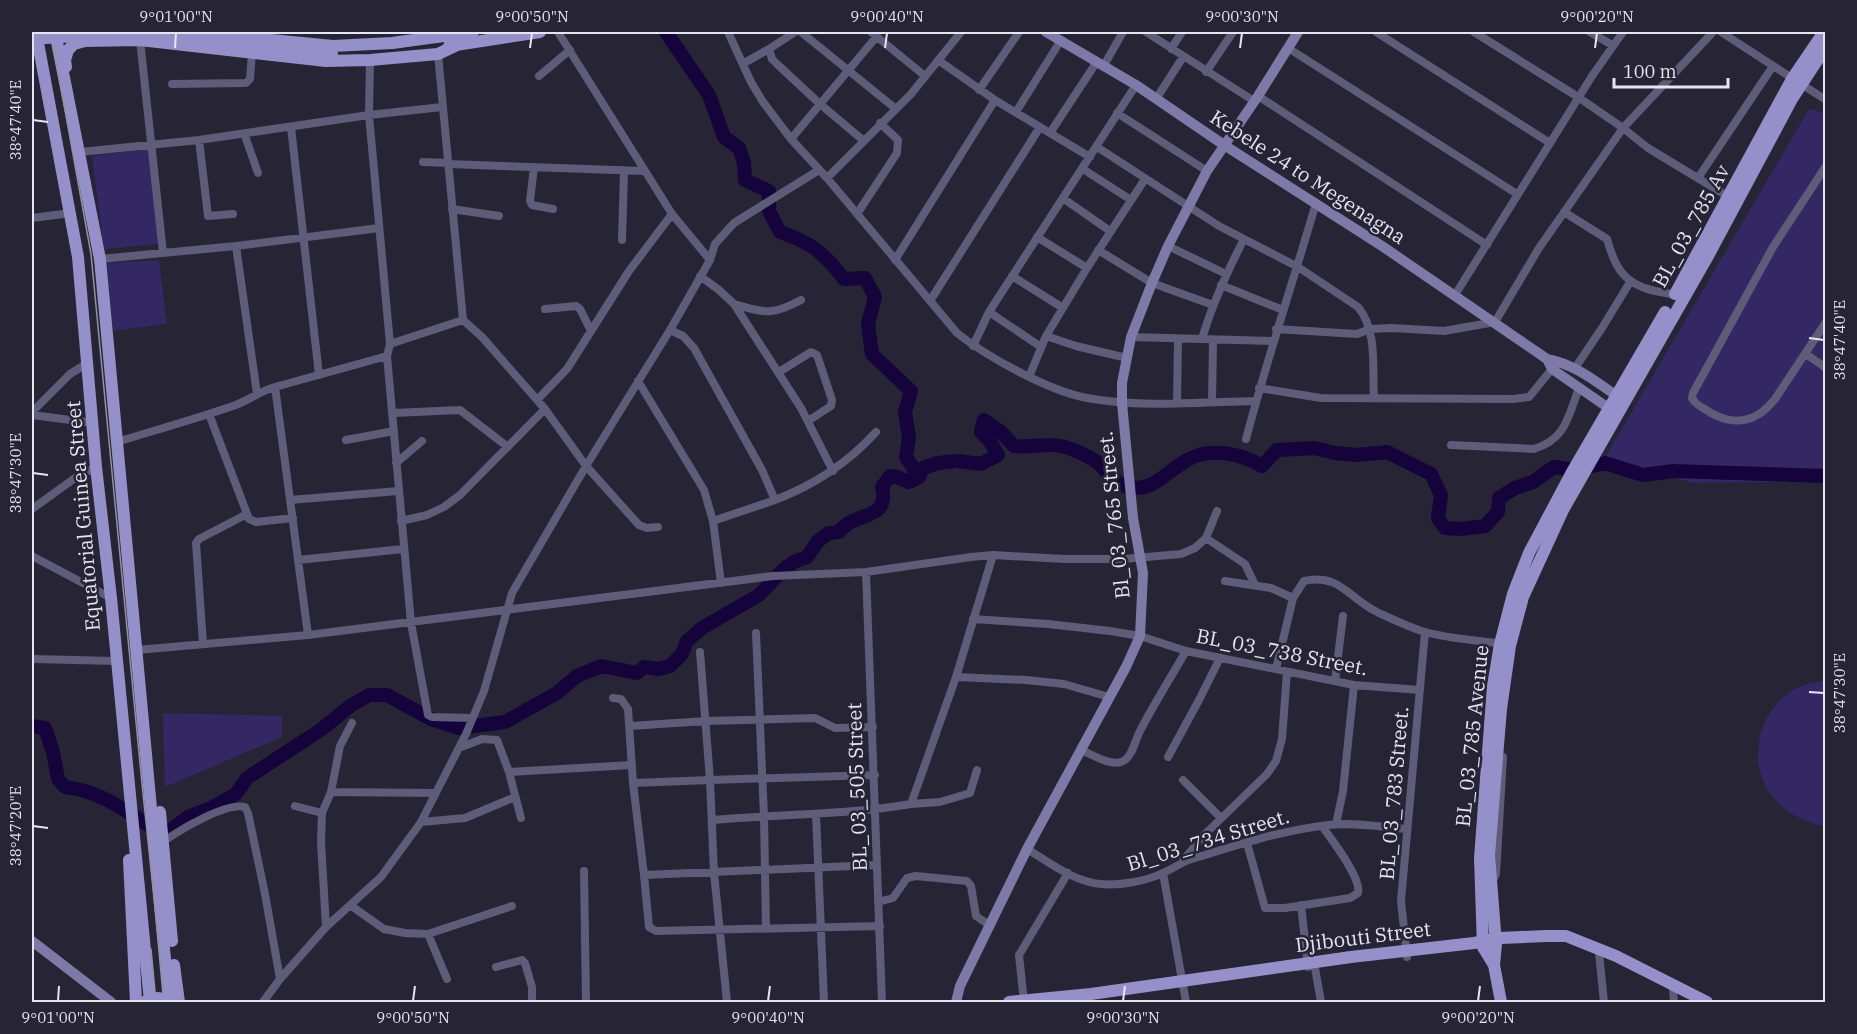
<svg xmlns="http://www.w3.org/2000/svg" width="1857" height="1034" viewBox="0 0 1857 1034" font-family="'IBM Plex Serif',serif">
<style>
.green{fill:#332863}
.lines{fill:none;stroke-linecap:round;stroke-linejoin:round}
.river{stroke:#15033c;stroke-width:14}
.street{stroke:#5e5c78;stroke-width:8}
.secondary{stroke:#7e79a6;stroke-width:10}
.primary{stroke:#9690ca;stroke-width:12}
.tram{stroke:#9492a0;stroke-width:1.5}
.primary-bridge{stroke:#9690ca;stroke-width:12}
.ticks{fill:none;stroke:#e6e5f1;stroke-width:2}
.labels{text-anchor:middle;stroke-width:5;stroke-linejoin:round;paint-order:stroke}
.street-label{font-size:20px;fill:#e6e5f1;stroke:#262435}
.neatline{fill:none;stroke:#e6e5f1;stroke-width:2}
.ticks-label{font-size:15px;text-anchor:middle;fill:#e6e5f1}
</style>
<rect width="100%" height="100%" fill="#262435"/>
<path class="green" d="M1809 109 1825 113V481L1696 483 1663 476 1639 475 1607 461V454Z
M149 149 158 244 104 249 92 156Z
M159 260 167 324 113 331 107 263Z
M1825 681H1826L1825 827C1809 822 1793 817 1780 805 1735 763 1763 683 1825 681Z
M163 713 282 716V737L165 787Z"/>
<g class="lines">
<path class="river" d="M666 32 709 95 724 137 739 148 744 163 745 180 769 191V211L780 232C812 243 823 252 844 279L865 278 875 297 868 324 872 354 911 391 905 412 909 437 906 457 919 477
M32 726 45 728 53 752 58 779 65 787C103 791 130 814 162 834L171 830 188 817 211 808 236 794 247 778 322 729 350 706 369 695H387L431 719 459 728 505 722 557 693 577 676 601 666 637 673 644 667 659 669 670 666 682 654 687 641 702 628 759 595 784 569 794 562 807 557 818 541 829 533 839 532C855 510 890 522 882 487L890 476 897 477 909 482 919 477 923 468 938 463 957 461 981 464 998 455 990 441 981 432 984 420 1001 432 1014 446C1029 448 1045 443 1060 446 1070 447 1085 455 1094 460 1107 468 1114 488 1135 488 1157 488 1170 469 1187 460 1210 447 1240 453 1262 466L1277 450 1315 448 1335 453 1357 455 1387 452 1431 474 1441 495 1438 518 1445 528 1460 529 1485 526 1498 512 1499 498 1515 488 1533 482 1554 467 1576 470 1605 463 1643 475 1673 471 1826 476"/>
<path class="street" d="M558 32 672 214 710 260
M728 32 751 82 763 102 791 139 827 178 957 333C987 357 1049 391 1087 398 1141 408 1201 402 1256 401
M801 32 896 109
M871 32 925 76
M1146 32 1254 101
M1376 32 1550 143
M1474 32 1578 97 1623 128 1648 148 1729 197
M1590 32 1612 45
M1721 32 1826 100
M140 40 163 253
M1288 48 1517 194
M769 49 772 59 777 64 820 104 864 141
M1171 49 1182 32
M438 54 463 320 482 337 545 409 586 466 639 525 647 528 658 527
M370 60 369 115 390 344 387 356 411 623 428 715 432 717 472 718
M938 60 995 100 1090 157
M744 63 769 49 795 32
M1103 67 1123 32
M1206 72 1233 32
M539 76 570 50
M172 84 246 83 250 79 252 53
M979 90 1019 32
M1258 96 1487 245
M1156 99 1183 57
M1016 112 1061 40
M1117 113 1207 171
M291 127 319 375
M244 133 258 173
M1050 133 1096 63
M791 139 877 36
M199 140 208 216 233 214
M1097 147 1219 226 1298 267 1358 307C1378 331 1372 369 1374 398
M80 152 199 140 369 115 442 107
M423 162 448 163
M448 164 644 171
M1826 166 1773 247 1693 393 1692 398C1696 406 1704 408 1711 413 1736 427 1758 421 1775 399L1826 322
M534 167 530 201 532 205 553 209
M1083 169 1131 200
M827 178 911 94 961 32
M1698 178 1773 66
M1064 199 1110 231
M452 209 499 216
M1564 212 1607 239C1615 268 1624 284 1655 291 1663 293 1671 293 1678 296
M857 214 897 153 898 140 880 123
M32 218 71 213
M622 240 624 171
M236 246 257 394
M1168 246 1226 274
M1098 250 1152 283 1213 305
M100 259 236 246 379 228
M895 260 995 100
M1087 268 1145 179
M700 276 719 290 734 304 801 408 833 471
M1012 276 1063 308
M1221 285 1283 310
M1455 295 1592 76 1623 32
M930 301 1040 127
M734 304C766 313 771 316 801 300
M545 309 576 306 580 309 591 331
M989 312 1041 347
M1276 329 1357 334 1370 329 1391 328 1444 331 1495 322 1539 248 1623 128 1713 32
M670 330 683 336 694 348 762 470 775 500C814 485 848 463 876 432
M1046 336 1076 346 1127 358
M1131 337 1273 341
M1202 339C1212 304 1227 272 1244 239
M390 344 463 320
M973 346 989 312 1136 85
M1806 354 1826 368
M1575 368 1602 328 1630 282
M779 372 811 352 817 355 832 400 831 406 808 421
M1029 377 1046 336 1087 268 1037 237
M638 381 704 490 713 521 721 583
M1259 388 1321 398 1513 399 1529 397 1552 369
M537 400 567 369 629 271 672 214
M1177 402 1178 339
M1212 402 1213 340
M32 412 70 374 88 363
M393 413 460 410 508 447
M209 414 249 519 256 522 293 518
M32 415 93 423
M1246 439C1267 359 1293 282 1316 203
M346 440 394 431
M117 442C156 430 195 419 233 406 248 401 260 391 275 387
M1451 445 1534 449C1566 439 1568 417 1579 388
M396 463 422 441
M290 500 398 491
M32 509 75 478 96 467
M401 521 427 515 444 507 460 495 545 409
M713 521 775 500
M1206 538 1245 564 1255 585
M32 556 111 598
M298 560 403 549
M866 572 882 1002
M1225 581 1271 588 1293 598
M973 619 1048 624 1110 631 1140 636 1186 651 1354 685 1420 690
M756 633 764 816 766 929
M308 635 275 387 387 356
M203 644 196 543 199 539 247 514
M137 650 308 635 773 576 866 572 971 557 993 555 1065 559H1124L1181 554 1195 548 1206 538 1217 511
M700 652 710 780 633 783 644 875 649 927 656 931 880 926
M32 659 116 661
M1276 669 1293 598 1304 581C1340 573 1348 598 1377 612 1392 619 1409 627 1425 632 1450 639 1477 640 1503 644
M956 677 1026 680 1064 684 1109 697
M1335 681 1343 616
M613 698 621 699 628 709 633 783
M630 726 706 721 815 718 835 728 873 727
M459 748 482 739 497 740 509 772
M1081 750C1091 754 1110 766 1121 762 1132 759 1135 740 1140 731 1154 704 1171 677 1186 651
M1168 757 1199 700 1220 658
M1183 780 1221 818
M331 792 435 793
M911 804 940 802 970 793 977 770
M295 806 322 813
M816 814 824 1002
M521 818 509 772 632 765
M712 820C779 814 846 815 911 804L956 677 993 555
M421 822 465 818 515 797
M1336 824 1343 791 1354 685
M164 841C180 830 226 802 245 807L248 813 265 894 280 979
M1247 843 1265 908H1285L1350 898 1358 893C1362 878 1331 839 1322 826
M1027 849C1049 862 1074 882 1101 884 1120 886 1146 881 1163 873 1173 869 1181 862 1192 859 1236 845 1283 830 1329 825 1355 822 1382 827 1407 829
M1183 861 1202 837 1267 774 1276 761 1282 739 1287 672
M584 871 586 1002
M1163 873 1186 1002
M644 875 875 865
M1492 882 1496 874 1503 757
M878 902 893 898 907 878 916 876 967 881 971 886 976 916 989 925
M350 905 384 929 405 933 428 934 512 906
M1301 905 1308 967
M326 927 321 842 322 813 331 792 340 746 352 723
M428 934 447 979
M1599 953 1604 1002
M1407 957 1401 901 1425 632
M496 967 522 960 525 963 532 987V1002
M1315 968 1321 1002
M1673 988 1674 1002
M263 1002 280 979 326 927 381 877 421 822 466 734 484 691 512 593 586 466 670 330 710 260 715 244 734 223 819 170
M727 1002 714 873 710 780 875 775
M1024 1002 1019 955 1068 873"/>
<path class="secondary" d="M1046 32 1136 85 1224 145 1382 246 1547 359C1574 364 1595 381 1617 396
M1547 359 1552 369 1610 409
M32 941 111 1002
M956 1002 960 986 1027 849 1126 667 1140 636 1143 573 1133 518 1122 403V383L1131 337 1152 283 1168 246 1207 171 1258 96 1298 32"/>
<path class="primary" d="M36 32 78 257 96 467 111 598 150 1002
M55 32 100 259 169 1002
M188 32 333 46 392 43 473 32
M449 46 540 32
M66 67 65 60 68 50 74 44 85 41 140 40 326 61 370 60 438 54 457 45
M1675 294 1792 79 1824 32
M160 812 172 941
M129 860 136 1002
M174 965 179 1002
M1494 965 1483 947 1480 858 1493 686 1500 644 1513 594 1529 553 1572 472 1665 312
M1009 1002 1091 994 1351 957 1474 943 1500 938 1546 936H1566L1616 956 1707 1002
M1501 1002 1494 965 1496 944 1489 855 1501 709 1510 646 1523 597 1563 510 1708 256 1792 99 1826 47"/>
<path class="tram" d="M51 32 91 254 142 784 165 1002
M151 949 156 1002"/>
<path class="primary-bridge" d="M32 39 131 32 332 54
M144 1002 157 998 171 1000"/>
</g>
<path class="ticks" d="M175 48 176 33M530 48 532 33M885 48 887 33M1240 48 1242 33M1595 48 1597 33M33 120 48 122M1809 338 1824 340M33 473 48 475M1809 692 1824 693M33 826 48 828M58 1001 59 986M413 1001 415 986M768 1001 770 986M1123 1001 1125 986M1478 1001 1480 986"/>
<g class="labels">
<g class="street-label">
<text transform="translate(1308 177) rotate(33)" y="7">Kebele 24 to Megenagna</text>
<text transform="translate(1691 226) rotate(-61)" y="7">BL_03_785 Av</text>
<text transform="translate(1114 515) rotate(-96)" y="7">Bl_03_765 Street.</text>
<text transform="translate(83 516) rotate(-95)" y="7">Equatorial Guinea Street</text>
<text transform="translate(1282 652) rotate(11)" y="7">BL_03_738 Street.</text>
<text transform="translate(1472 736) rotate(-84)" y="7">BL_03_785 Avenue</text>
<text transform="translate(857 787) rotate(-92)" y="7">BL_03_505 Street</text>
<text transform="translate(1394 793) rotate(-85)" y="7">BL_03_783 Street.</text>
<text transform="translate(1208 840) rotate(-17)" y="7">Bl_03_734 Street.</text>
<text transform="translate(1363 937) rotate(-7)" y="7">Djibouti Street</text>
</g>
</g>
<rect width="1857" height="1034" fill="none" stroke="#262435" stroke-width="66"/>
<path d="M1614 78v9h114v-9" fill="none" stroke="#e6e5f1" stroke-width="3"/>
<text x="1623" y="78" font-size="18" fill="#e6e5f1" stroke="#262435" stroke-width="4.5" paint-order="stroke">100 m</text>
<rect x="33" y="33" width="1791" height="968" class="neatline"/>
<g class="ticks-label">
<text x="176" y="22">9°01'00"N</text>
<text x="532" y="22">9°00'50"N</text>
<text x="887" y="22">9°00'40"N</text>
<text x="1242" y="22">9°00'30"N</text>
<text x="1597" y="22">9°00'20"N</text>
<text transform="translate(16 120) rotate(-90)" y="5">38°47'40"E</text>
<text transform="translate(1840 340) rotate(-90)" y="5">38°47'40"E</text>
<text transform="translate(16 473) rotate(-90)" y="5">38°47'30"E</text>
<text transform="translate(1840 693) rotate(-90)" y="5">38°47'30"E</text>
<text transform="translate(16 826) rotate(-90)" y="5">38°47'20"E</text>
<text x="58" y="1023">9°01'00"N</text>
<text x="413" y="1023">9°00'50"N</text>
<text x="768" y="1023">9°00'40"N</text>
<text x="1123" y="1023">9°00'30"N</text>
<text x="1478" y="1023">9°00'20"N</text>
</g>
</svg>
